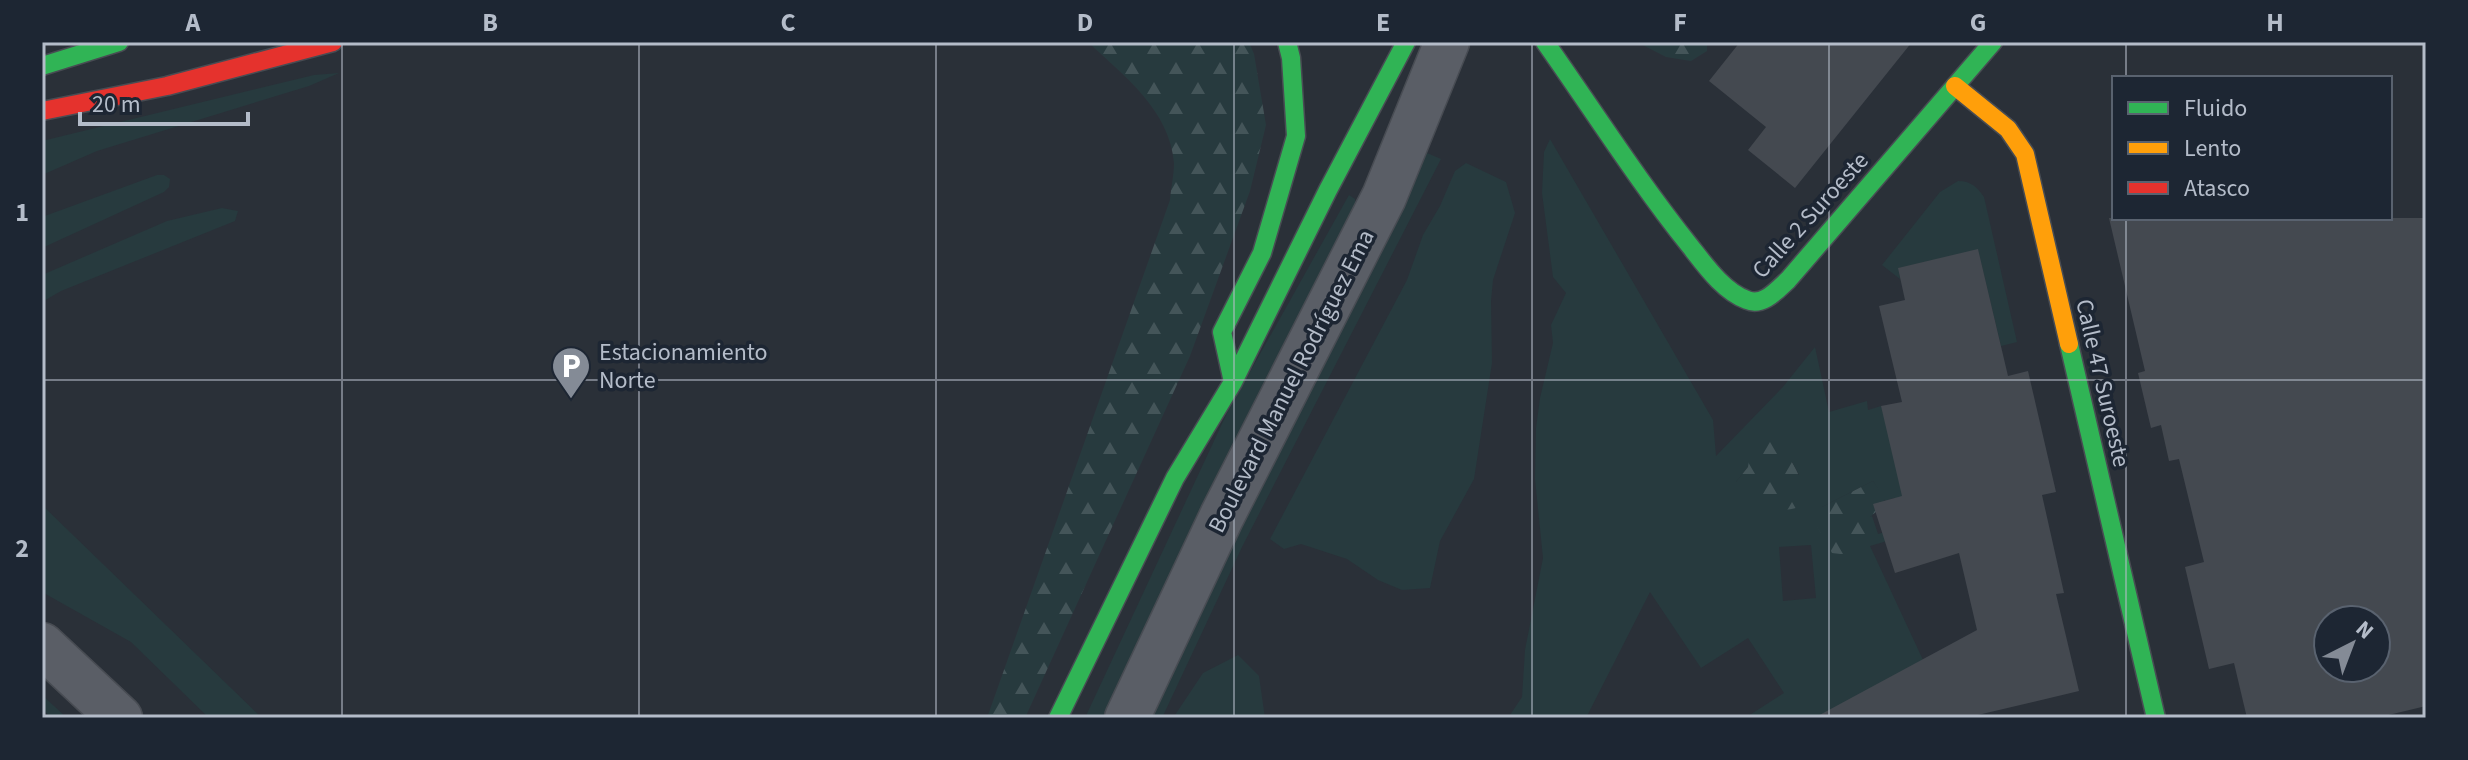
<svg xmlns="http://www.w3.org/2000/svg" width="2468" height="760" viewBox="0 0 2468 760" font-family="'Source Sans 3',sans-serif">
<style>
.green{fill:#273a3e;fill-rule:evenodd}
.forest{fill:url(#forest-firs)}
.building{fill:#444950;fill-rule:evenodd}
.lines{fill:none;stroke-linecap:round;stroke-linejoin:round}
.street-casing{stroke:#484c53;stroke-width:47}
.fast-casing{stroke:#484c53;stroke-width:21}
.slow-casing{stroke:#484c53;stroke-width:21}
.jam-casing{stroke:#484c53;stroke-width:21}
.street{stroke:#5a5e66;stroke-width:44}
.fast{stroke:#30b455;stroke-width:18}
.slow{stroke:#ff9f0a;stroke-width:18}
.jam{stroke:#e5322d;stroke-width:18}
.grid{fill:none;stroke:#b4bcc9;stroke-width:2;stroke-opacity:0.55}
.labels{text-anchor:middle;stroke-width:7;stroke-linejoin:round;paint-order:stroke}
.street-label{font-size:24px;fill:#b4bcc9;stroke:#1d2633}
.poi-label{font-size:24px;fill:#b4bcc9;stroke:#1d2633;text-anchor:start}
.neatline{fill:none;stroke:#b4bcc9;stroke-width:3}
.grid-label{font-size:26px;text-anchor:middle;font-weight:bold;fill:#b4bcc9}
</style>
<defs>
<pattern id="forest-firs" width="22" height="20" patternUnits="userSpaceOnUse" patternTransform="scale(2)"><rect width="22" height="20" fill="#273a3e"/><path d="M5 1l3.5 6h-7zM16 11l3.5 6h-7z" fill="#445559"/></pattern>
</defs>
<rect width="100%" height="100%" fill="#2a3038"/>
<path class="green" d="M339 73 309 86 97 151 42 175V141L314 75Z
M1550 139 1713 420 1716 456 1782 388 1815 347 1829 412 1867 401 1868 410 1881 406 1921 531 1870 546 1923 660 1853 718H1745L1784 693 1748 638 1701 668 1650 592 1586 718H1508L1522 697 1525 650 1543 558 1535 479 1536 428 1540 398 1553 343 1551 325 1566 293 1553 277 1542 193 1544 152ZM1792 462 1799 475 1736 482 1748 467ZM1873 481 1885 501 1894 498 1903 527 1878 534 1872 516 1870 517 1822 507ZM1811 545 1816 598 1783 601 1779 547Z
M1427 153 1441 159 1242 547 1162 718H1148L1348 305Z
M1466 163 1506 182 1515 213 1493 280 1491 301 1492 363 1474 479 1440 541 1430 588 1402 590 1378 580 1347 559 1301 544 1284 549 1270 539 1407 280 1423 235 1440 206 1455 171Z
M157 175H164L170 179 169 187 164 192 42 248V217Z
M1958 181C1971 181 1977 187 1984 197L2017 342 2001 346 1978 250 1899 268 1900 279 1882 265 1940 192Z
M1349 195 1355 199 1356 208C1266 375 1184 546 1104 718H1085L1227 413Z
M222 208 238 211 235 221 61 291 42 302V275L167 221Z
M42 505 262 718H209L131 642 42 592Z
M1238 655 1259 676 1265 718H1173L1203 673Z
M42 695 67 718H52L42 709Z"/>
<path class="forest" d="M1088 42H1249L1254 54 1266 125 1250 191 1190 356 1025 718H987L1170 200C1171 188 1174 175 1174 163 1170 110 1123 75 1088 42Z
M1637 42H1707V51L1691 61 1666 57Z
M1780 436 1795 444 1797 456 1792 462C1801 479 1807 489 1798 507 1781 514 1753 509 1742 494 1739 490 1738 486 1736 482L1748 467 1753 437Z
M1873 481 1885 499 1877 511 1870 517 1867 532 1849 555 1832 553 1817 526 1822 507Z"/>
<path class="building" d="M1740 42H1912L1795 188 1748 150 1766 127 1709 81Z
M2109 218H2426V706L2376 718H2247L2234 663 2209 669 2185 567 2204 562 2179 459 2169 461 2161 425 2151 428 2138 373 2145 371ZM2328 620H2376V668H2328Z
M1978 249 2008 376 2028 371 2056 492 2042 495 2064 593 2056 594 2079 691 1965 718H1814L1977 630 1959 553 1895 573 1873 504 1902 496 1881 406 1902 402 1879 306 1905 300 1898 268Z"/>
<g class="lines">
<g class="street-casing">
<path id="street" d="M42 645 120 718
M1127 718 1222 516 1384 197 1447 42"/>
</g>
<g class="fast-casing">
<path id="fast" d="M1545 42C1593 110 1638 181 1690 246 1705 265 1723 291 1747 300 1763 307 1777 290 1788 280L1993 42
M42 66 119 42
M2069 344 2156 718
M1233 382 1222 332 1262 253 1296 136 1291 58 1287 42
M1058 718 1175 478 1233 382 1328 190 1406 42"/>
</g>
<g class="slow-casing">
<path id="slow" d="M1955 86 2008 129 2025 154 2069 344"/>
</g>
<g class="jam-casing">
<path id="jam" d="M42 111 167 86 333 42"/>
</g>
<use href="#street" class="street"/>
<use href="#fast" class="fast"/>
<use href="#slow" class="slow"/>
<use href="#jam" class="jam"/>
</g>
<path class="grid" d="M342 42V718M639 42V718M936 42V718M1234 42V718M1532 42V718M1829 42V718M2126 42V78M2126 218V718M42 380H2426"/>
<defs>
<g id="parking-pin" transform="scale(2)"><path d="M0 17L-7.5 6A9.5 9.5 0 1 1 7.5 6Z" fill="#848b96" stroke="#1d2633"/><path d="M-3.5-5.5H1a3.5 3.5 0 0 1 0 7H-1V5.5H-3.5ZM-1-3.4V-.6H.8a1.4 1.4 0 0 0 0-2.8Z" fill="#fff"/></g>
</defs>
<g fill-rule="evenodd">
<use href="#parking-pin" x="571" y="366"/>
</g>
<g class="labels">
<g class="street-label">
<text transform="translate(1810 215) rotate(-48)" y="8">Calle 2 Suroeste</text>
<text transform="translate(1291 381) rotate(-63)" y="8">Boulevard Manuel Rodríguez Ema</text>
<text transform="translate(2103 383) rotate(77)" y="8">Calle 47 Suroeste</text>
</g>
<g class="poi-label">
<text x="599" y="360">Estacionamiento<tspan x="599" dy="28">Norte</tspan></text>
</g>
</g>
<rect width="2468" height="760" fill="none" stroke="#1d2633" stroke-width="88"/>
<rect x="2112" y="76" width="280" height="144" fill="#1d2633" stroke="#59626f" stroke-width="2"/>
<rect x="2128" y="102" width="40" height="12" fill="#30b455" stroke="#59626f" stroke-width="2"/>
<text x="2184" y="116" font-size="24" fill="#b4bcc9">Fluido</text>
<rect x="2128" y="142" width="40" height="12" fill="#ff9f0a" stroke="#59626f" stroke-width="2"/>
<text x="2184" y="156" font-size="24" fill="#b4bcc9">Lento</text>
<rect x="2128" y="182" width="40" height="12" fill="#e5322d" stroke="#59626f" stroke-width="2"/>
<text x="2184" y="196" font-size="24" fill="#b4bcc9">Atasco</text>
<g transform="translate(2352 644) rotate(42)"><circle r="38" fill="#1d2633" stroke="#59626f" stroke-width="2"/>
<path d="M0-6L14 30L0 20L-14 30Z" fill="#848b96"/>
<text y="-12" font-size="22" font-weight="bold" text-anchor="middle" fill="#b4bcc9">N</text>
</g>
<path d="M80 112v12h168v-12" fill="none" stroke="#b4bcc9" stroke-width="4"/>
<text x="92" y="112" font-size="24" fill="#b4bcc9" stroke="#1d2633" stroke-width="6" paint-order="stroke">20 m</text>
<rect x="44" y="44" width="2380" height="672" class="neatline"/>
<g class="grid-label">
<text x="193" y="31">A</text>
<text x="490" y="31">B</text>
<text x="788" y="31">C</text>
<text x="1085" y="31">D</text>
<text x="1383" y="31">E</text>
<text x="1680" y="31">F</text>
<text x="1978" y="31">G</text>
<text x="2275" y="31">H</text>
<text x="22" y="221">1</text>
<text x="22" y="557">2</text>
</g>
</svg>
